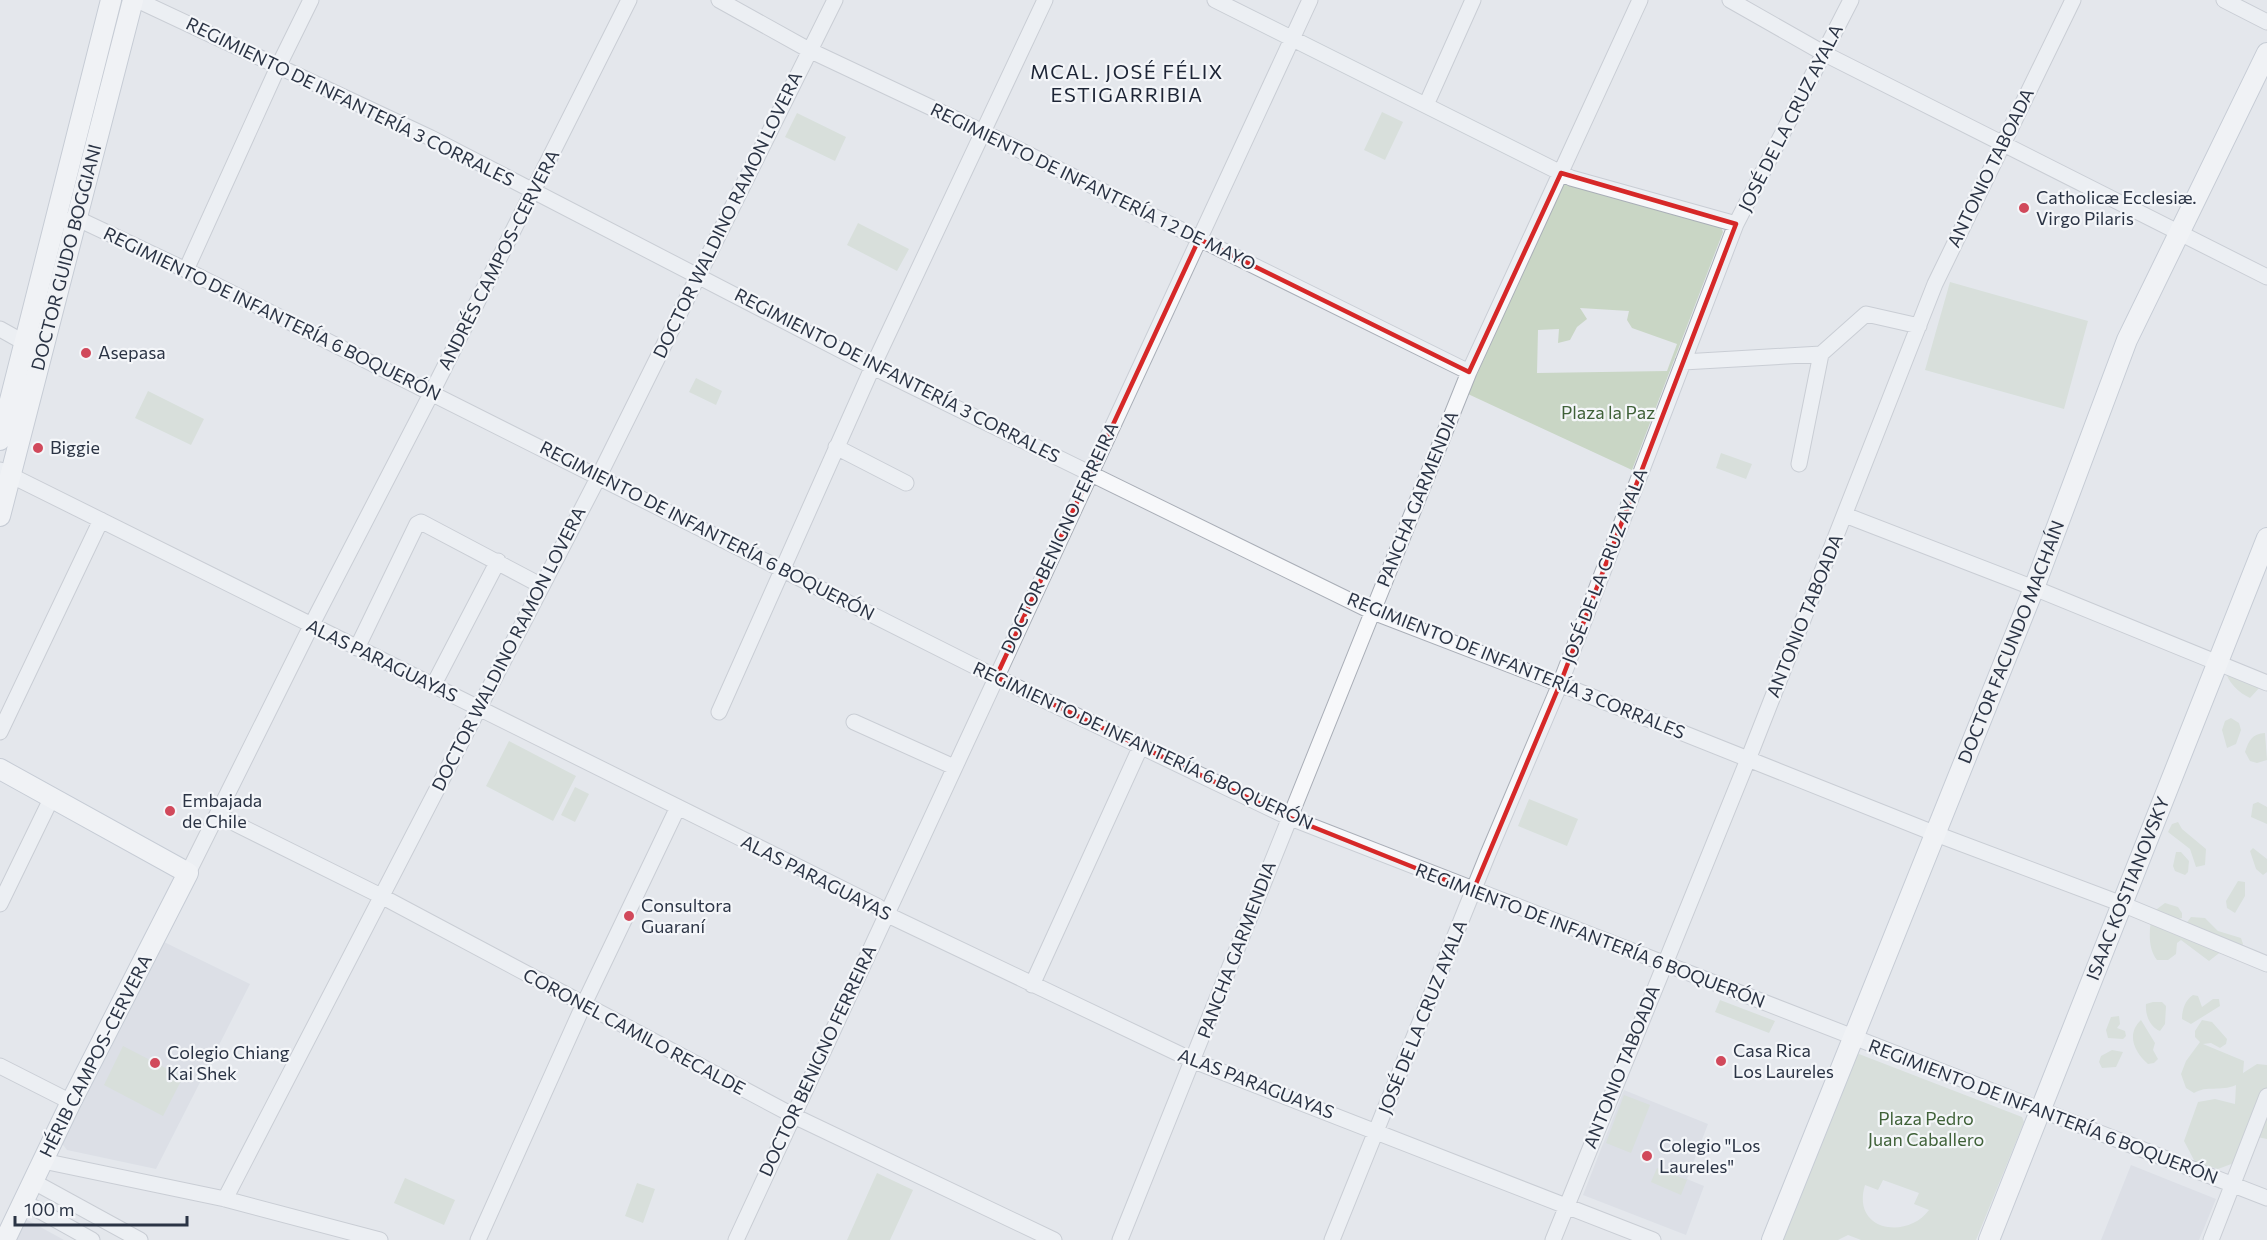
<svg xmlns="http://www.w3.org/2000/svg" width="2267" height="1240" viewBox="0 0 2267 1240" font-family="Commissioner,sans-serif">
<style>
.built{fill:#d2d6de}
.green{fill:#c9d6c5;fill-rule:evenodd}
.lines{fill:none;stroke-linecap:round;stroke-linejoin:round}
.minor-casing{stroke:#a9aeb7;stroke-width:17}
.major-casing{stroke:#a3abb8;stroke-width:22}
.minor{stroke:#f7f8fa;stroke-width:15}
.major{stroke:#fff;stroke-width:20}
.marked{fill:none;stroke:#d62828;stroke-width:4.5;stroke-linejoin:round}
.poi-dot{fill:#d1495b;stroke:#f4f6f9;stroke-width:2}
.labels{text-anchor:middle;stroke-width:4.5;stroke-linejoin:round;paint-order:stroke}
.street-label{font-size:18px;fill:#2b3445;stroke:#f4f6f9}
.poi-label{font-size:18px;fill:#2b3445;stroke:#f4f6f9;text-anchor:start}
.park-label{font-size:18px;fill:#3f6138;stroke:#f4f6f9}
.neighbourhood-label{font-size:20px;letter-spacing:1.5px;fill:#1d2536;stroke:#f4f6f9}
</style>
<rect width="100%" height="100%" fill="#e4e7ec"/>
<path class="built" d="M162 941 250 984 156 1169 67 1150 60 1141Z
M1624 1090 1708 1124 1687 1179 1704 1186 1686 1235 1583 1195Z
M2131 1165 2216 1199 2199 1240H2101Z
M24 1218 64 1240H13Z"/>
<path class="green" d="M1382 112 1403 122 1385 160 1364 150Z
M797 113 846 137 835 161 785 137Z
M1567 184 1721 227 1723 232 1632 470 1468 394 1563 185ZM1580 308 1629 311 1627 320 1632 328 1677 344 1667 371 1537 373 1538 330 1559 329 1558 343 1570 340 1577 327 1587 319Z
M858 223 909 249 897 271 847 245Z
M1950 282 2088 321 2064 409 1925 370Z
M696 378 722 391 716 405 689 392Z
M148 391 204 419 191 445 135 418Z
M1721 453 1752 464 1746 479 1716 468Z
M2225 669 2260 687 2250 698C2239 693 2227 682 2225 669Z
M2231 718 2239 723 2241 730 2236 744 2227 748 2222 730 2225 721Z
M2265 733 2267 760 2257 763 2250 761 2245 752C2249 740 2252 734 2265 733Z
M509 741 576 776 553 821 486 786Z
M575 787 589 794 575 822 561 815Z
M1529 799 1578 819 1567 846 1518 826Z
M2258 802 2267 807V824L2251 817 2253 804Z
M2178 822 2182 829 2206 849 2205 865 2196 867 2190 849 2168 832 2172 824Z
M2253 848 2267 859V872L2263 875 2256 869 2250 851Z
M2176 852H2181L2189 861 2188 872 2185 875 2175 871 2173 866Z
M2238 881 2245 882V896L2235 913 2227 908 2226 901Z
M2165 903 2178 907 2182 913V918L2169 922 2182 929 2191 917 2205 918 2218 931 2241 938 2243 944 2238 951 2227 947 2209 961 2181 940 2177 943 2176 954 2168 960H2157C2147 947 2149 927 2153 912Z
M2193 995 2198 996 2202 1007 2213 999H2219L2220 1006 2191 1024 2182 1019C2182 1010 2185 1000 2193 995Z
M1720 1000 1775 1021 1769 1033 1715 1012Z
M2153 1002H2162L2166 1006 2165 1024 2160 1031C2150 1027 2145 1015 2146 1004Z
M2119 1016 2120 1024 2117 1028 2125 1031 2126 1036 2123 1039 2108 1038 2106 1030 2111 1017Z
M2141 1020 2155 1043 2153 1050 2158 1059 2154 1063 2148 1064C2134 1052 2126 1034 2141 1020Z
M2202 1020 2212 1022 2227 1039 2226 1044 2220 1048 2211 1043 2203 1044 2244 1061 2243 1073 2257 1064 2267 1065V1139L2247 1135 2234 1163 2218 1169 2195 1162 2184 1141 2198 1102 2215 1099 2235 1104 2236 1085C2220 1092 2207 1085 2194 1093L2186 1088 2181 1074 2186 1061 2200 1042 2195 1037V1031Z
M123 1046 183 1077 163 1116 104 1085Z
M2112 1050 2123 1052 2116 1067 2102 1068 2099 1062 2101 1056Z
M1859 1054 2022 1117 2024 1122 1976 1240H1861L1848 1235 1838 1240H1782L1853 1057ZM1883 1180 1919 1193 1914 1204 1929 1210C1907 1240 1851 1231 1865 1185L1878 1190Z
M1624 1095 1650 1105 1631 1153 1606 1143Z
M1657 1168 1687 1180 1681 1195 1651 1182Z
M877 1173 913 1190 890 1240H847Z
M405 1178 455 1200 444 1225 394 1203Z
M637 1183 655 1189 643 1223 625 1216Z"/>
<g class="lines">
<g class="minor-casing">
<path id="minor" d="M137 0 431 138 883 372 1373 612 1560 684 1936 834 2122 904 2267 964
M719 0 809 50 983 132 1469 372
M1215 0 1571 178 1736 224
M1730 0 1825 54 2267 277
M2224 0 2267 22
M1426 105 1473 0
M67 221 76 218 186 270 996 677 1288 817 2267 1198
M186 270 278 67 311 0
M0 329 34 348
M1683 362 1821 354 1866 314 1919 326
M836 447 906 483
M1799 464 1821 354
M0 470 877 906 890 916 1194 1061 1653 1240
M1845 515 2034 588 2267 683
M357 648 417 524 421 522 542 586
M433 686 498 561
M719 712 873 366 1045 0
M854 722 954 767
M0 732 101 520
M218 815 381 896 796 1117 1054 1240
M188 873 311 626 432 392 629 0
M0 904 52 797
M1032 985 1140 748
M0 1066 71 1102
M43 1161 225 1199 380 1240
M34 1182 140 1240
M225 1199 599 476 835 0
M24 1202 92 1240
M478 1240 583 1006 678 807
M736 1240 1310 0
M1120 1240 1469 372 1640 0
M1332 1240 1488 854 1560 684 1736 224 1851 0
M1553 1240 1753 747 1935 284 2073 0
M2211 1240 2267 1096"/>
</g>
<g class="major-casing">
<g id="major">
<path d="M0 440 111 0"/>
<path id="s1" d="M0 516 133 0"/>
<path d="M0 769 188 873 71 1102 5 1240"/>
<path id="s2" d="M1772 1240 2034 588 2127 340 2267 53"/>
<path id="s3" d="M1989 1240 2267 538"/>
</g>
</g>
<use href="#minor" class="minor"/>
<use href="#major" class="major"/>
</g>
<path d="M0 0H2267V1240H0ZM1561 173 1736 224 1560 684 1473 891 1288 817 996 677 1199 239 1469 372Z" fill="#e4e7ec" fill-opacity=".55" fill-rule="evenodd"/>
<path class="marked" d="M1561 173 1736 224 1560 684 1473 891 1288 817 996 677 1199 239 1469 372Z"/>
<g class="poi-dot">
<circle cx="2024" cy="208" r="6"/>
<circle cx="86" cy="353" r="6"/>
<circle cx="38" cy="448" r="6"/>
<circle cx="170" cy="811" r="6"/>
<circle cx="629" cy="916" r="6"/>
<circle cx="1721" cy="1061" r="6"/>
<circle cx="155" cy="1063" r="6"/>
<circle cx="1647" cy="1156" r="6"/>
</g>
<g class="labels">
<g class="street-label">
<text transform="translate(350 102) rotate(26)" y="6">REGIMIENTO DE INFANTERÍA 3 CORRALES</text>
<text transform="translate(1791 118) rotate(-63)" y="6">JOSÉ DE LA CRUZ AYALA</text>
<text transform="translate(1991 168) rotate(-64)" y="6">ANTONIO TABOADA</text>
<text transform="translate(1093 187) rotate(26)" y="6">REGIMIENTO DE INFANTERÍA 1 2 DE MAYO</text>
<text transform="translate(728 215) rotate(-64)" y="6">DOCTOR WALDINO RAMON LOVERA</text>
<text dy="6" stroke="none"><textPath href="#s1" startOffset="267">DOCTOR GUIDO BOGGIANI</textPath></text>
<text transform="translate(499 260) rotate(-63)" y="6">ANDRÉS CAMPOS-CERVERA</text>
<text transform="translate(272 314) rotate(26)" y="6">REGIMIENTO DE INFANTERÍA 6 BOQUERÓN</text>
<text transform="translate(897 376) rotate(27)" y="6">REGIMIENTO DE INFANTERÍA 3 CORRALES</text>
<text transform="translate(1418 499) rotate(-68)" y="6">PANCHA GARMENDIA</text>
<text transform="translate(707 531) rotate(27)" y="6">REGIMIENTO DE INFANTERÍA 6 BOQUERÓN</text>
<text transform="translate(1060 538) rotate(-65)" y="6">DOCTOR BENIGNO FERREIRA</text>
<text transform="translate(1605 566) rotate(-69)" y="6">JOSÉ DE LA CRUZ AYALA</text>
<text transform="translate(1805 616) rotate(-68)" y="6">ANTONIO TABOADA</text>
<text dy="6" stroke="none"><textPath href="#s2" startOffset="644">DOCTOR FACUNDO MACHAÍN</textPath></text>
<text transform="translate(509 649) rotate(-63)" y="6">DOCTOR WALDINO RAMON LOVERA</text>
<text transform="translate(382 661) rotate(26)" y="6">ALAS PARAGUAYAS</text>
<text transform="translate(1516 666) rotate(22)" y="6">REGIMIENTO DE INFANTERÍA 3 CORRALES</text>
<text transform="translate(1143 746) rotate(25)" y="6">REGIMIENTO DE INFANTERÍA 6 BOQUERÓN</text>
<text transform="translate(816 878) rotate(27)" y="6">ALAS PARAGUAYAS</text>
<text dy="6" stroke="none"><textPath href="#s3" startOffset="378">ISAAC KOSTIANOVSKY</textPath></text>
<text transform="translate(1590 936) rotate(21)" y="6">REGIMIENTO DE INFANTERÍA 6 BOQUERÓN</text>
<text transform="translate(1237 950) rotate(-69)" y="6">PANCHA GARMENDIA</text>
<text transform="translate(1423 1017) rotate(-68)" y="6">JOSÉ DE LA CRUZ AYALA</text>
<text transform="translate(634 1032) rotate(28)" y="6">CORONEL CAMILO RECALDE</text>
<text transform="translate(96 1056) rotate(-63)" y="6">HÉRIB CAMPOS-CERVERA</text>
<text transform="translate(818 1061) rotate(-65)" y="6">DOCTOR BENIGNO FERREIRA</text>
<text transform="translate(1622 1067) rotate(-68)" y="6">ANTONIO TABOADA</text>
<text transform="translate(1256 1084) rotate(21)" y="6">ALAS PARAGUAYAS</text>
<text transform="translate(2043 1112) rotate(21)" y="6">REGIMIENTO DE INFANTERÍA 6 BOQUERÓN</text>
</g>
<g class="poi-label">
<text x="2036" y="204">Catholicæ Ecclesiæ.<tspan x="2036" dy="21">Virgo Pilaris</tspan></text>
<text x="98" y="359">Asepasa</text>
<text x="50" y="454">Biggie</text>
<text x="182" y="807">Embajada<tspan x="182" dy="21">de Chile</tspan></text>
<text x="641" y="912">Consultora<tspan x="641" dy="21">Guaraní</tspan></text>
<text x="1733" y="1057">Casa Rica<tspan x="1733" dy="21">Los Laureles</tspan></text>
<text x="167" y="1059">Colegio Chiang<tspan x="167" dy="21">Kai Shek</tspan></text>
<text x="1659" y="1152">Colegio "Los<tspan x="1659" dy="21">Laureles"</tspan></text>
</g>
<g class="park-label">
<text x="1608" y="419">Plaza la Paz</text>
<text x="1926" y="1125">Plaza Pedro<tspan x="1926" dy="21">Juan Caballero</tspan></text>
</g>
<g class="neighbourhood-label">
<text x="1127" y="79">MCAL. JOSÉ FÉLIX<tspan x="1127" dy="23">ESTIGARRIBIA</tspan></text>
</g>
</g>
<path d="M15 1216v9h172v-9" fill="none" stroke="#2b3445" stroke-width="3"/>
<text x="24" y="1216" font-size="18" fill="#2b3445" stroke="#f4f6f9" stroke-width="4.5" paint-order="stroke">100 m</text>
</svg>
